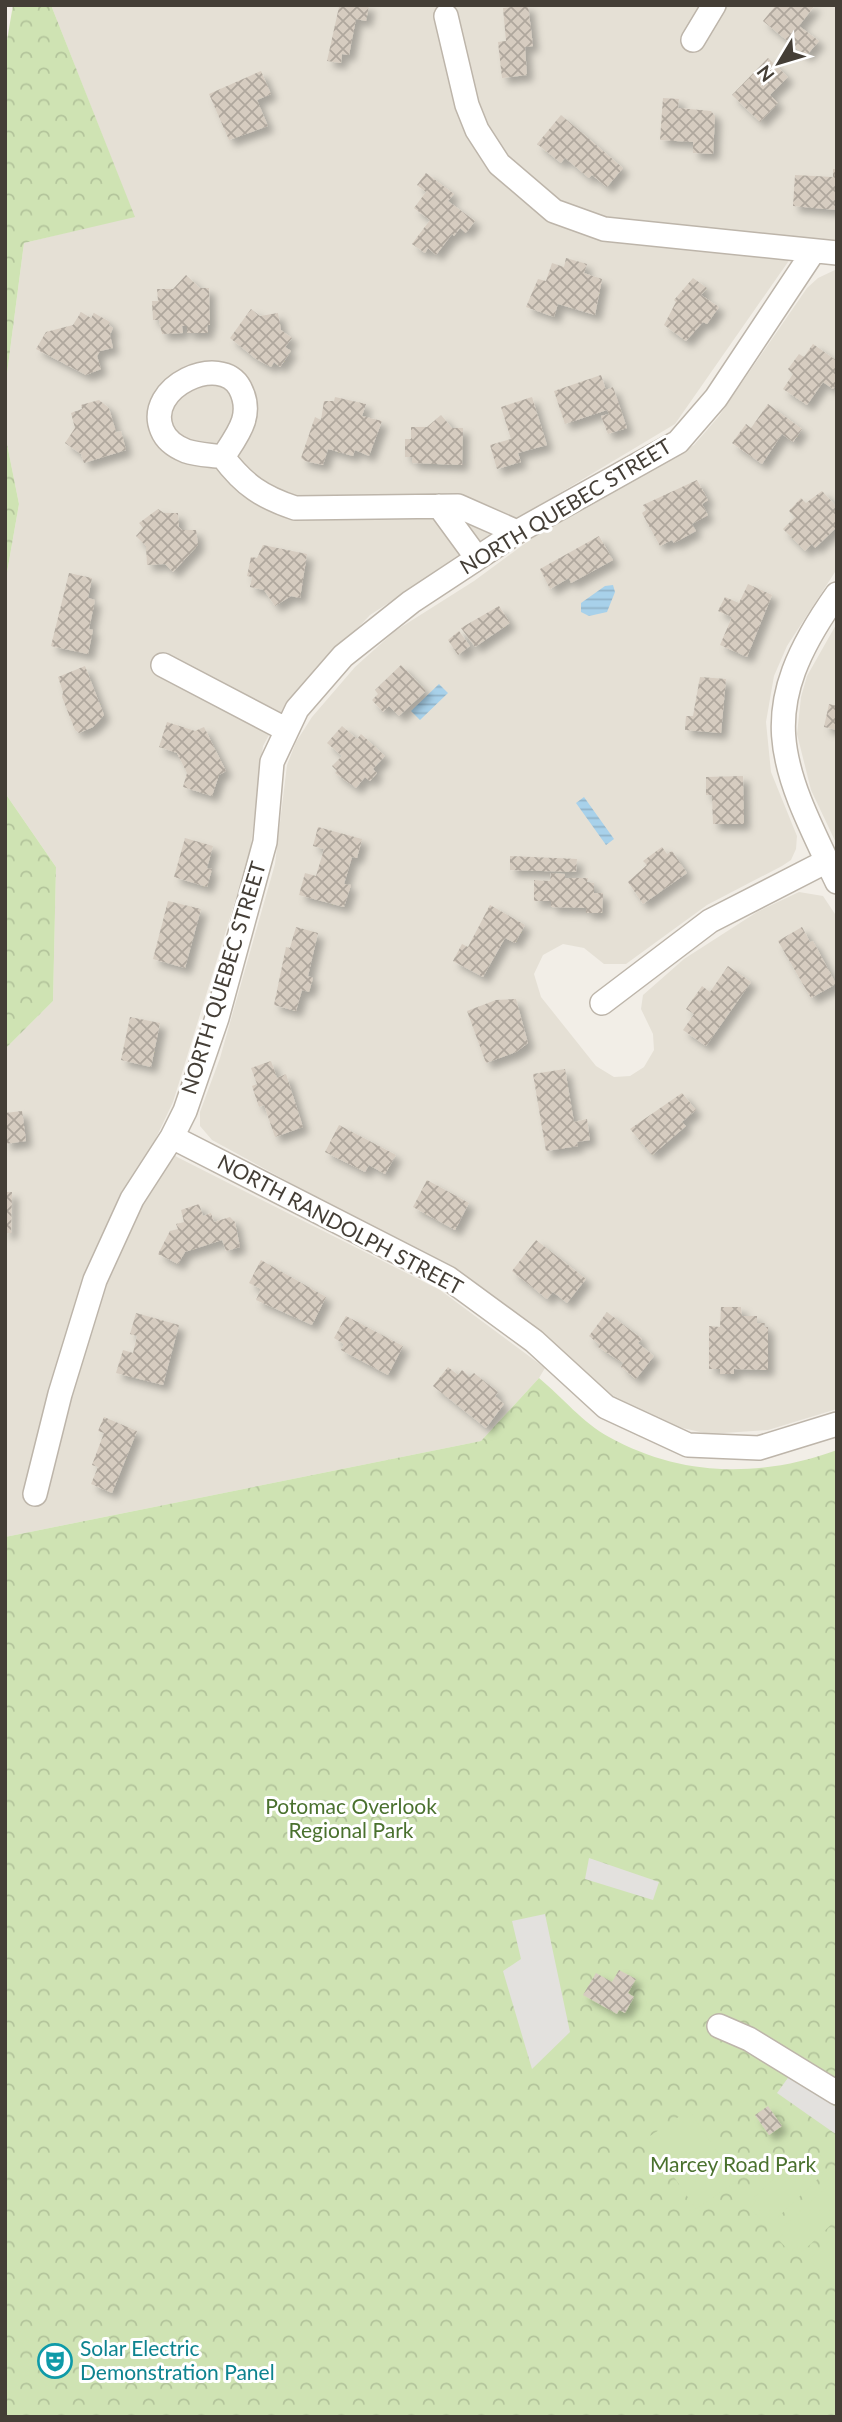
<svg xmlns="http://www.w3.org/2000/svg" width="842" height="2422" viewBox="0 0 842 2422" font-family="Lato,sans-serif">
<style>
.residential{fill:#e5e0d5}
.forest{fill:url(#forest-crowns)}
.pitch{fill:#cfe3b3}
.parking{fill:#e3e1de}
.water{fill:url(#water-rules)}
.building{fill:url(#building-cross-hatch);filter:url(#shadow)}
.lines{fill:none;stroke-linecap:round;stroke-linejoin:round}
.minor-casing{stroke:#bdb5aa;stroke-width:26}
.minor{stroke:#fff;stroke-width:23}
.labels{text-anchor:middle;stroke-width:6;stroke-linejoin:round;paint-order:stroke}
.street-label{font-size:21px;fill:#443e36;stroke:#fff}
.park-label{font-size:21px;fill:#4a712e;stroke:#fff}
.culture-label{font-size:21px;fill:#0d838f;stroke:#fff;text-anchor:start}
</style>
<defs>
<pattern id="forest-crowns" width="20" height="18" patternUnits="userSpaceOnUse" patternTransform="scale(1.75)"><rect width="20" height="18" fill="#cfe3b3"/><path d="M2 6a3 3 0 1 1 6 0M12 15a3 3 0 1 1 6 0" fill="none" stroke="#b3c49b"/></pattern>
<pattern id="water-rules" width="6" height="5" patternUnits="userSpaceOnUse" patternTransform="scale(1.75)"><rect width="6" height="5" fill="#a8d1ea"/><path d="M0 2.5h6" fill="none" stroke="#92b4c9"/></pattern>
<pattern id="building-cross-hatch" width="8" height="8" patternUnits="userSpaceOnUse" patternTransform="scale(1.75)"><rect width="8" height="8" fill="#d6ccc0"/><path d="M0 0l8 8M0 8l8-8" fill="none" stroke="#afa79d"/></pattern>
<filter id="shadow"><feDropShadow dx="6" dy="6" stdDeviation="3.5" flood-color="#0004"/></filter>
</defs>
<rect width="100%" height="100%" fill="#f2eee7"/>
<path class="residential" d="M51 5H837V240L804 239 675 424 543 503 370 615 286 704 263 746 250 853 173 1102 156 1138 177 1157 440 1290 545 1368 539 1378 481 1441 5 1537V1049L53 1001 56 867 5 793V584L19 504 5 434V389L24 243 134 216Z
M837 269V569L787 646 774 676 766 722 771 772 797 836 796 849 791 860 782 866 707 905 626 964H604L584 948 563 944 543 955 534 974 541 997 596 1066 614 1077 630 1076 644 1067 654 1050 653 1034 641 1009 643 995 684 959 757 912 799 892 823 896 837 917V1409L768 1430 709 1434 665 1424 614 1399 530 1322 483 1288 212 1140 200 1126V1112L220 1058 275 864 287 765 296 742 312 717 355 667 395 631 474 581 538 534 694 445 719 416 807 288 818 278Z
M837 623V845L811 790 797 734 801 697 807 676Z"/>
<path class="forest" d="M13 5H51L135 217 24 243 5 389V52Z
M5 434 19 504 5 584Z
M5 793 56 867 53 1001 5 1049Z
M539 1378C562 1397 583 1423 609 1437 681 1477 761 1478 837 1450V2090L722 2034 837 2106V2417H5V1537L481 1441Z"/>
<path class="pitch" d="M689 2110 737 2181 696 2209 647 2138Z
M814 2149 826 2162 819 2169 823 2174 774 2221 768 2215 762 2221 750 2208 756 2202 753 2198 803 2152 807 2156Z
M831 2183 837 2185V2219L802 2252 797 2246 790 2252 778 2239 785 2233 781 2229Z
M837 2233V2276L830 2282 809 2259Z"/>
<path class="parking" d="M589 1858 659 1882 653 1900 585 1879Z
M545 1914 570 2032 532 2069 503 1971 521 1959 512 1921Z
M790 2075 837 2108V2135L777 2093Z"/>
<path class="water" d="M613 585 615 592 607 612 589 616 581 612V603L605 586Z
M439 684 448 693 420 720 411 711Z
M584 797 614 839 606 845 576 803Z"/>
<path class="building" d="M335 5H369L366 21 356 19 349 55 342 54 341 63 327 61 339 7Z
M528 5 533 46 525 47 527 75 502 78 498 42 506 41 503 8Z
M776 5H815L799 26 819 41 806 56 763 21Z
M768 58 788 77 770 95 778 103 760 122 732 95Z
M261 71 271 94 257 100 268 126 229 140 209 94Z
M663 98 679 99 678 108 711 111 715 116 713 154 693 153V142L660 140Z
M561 115 623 168 607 187 592 175 589 178 565 158 561 163 537 144Z
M833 169H837V210L793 206 795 175 833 177Z
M426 173 454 194 448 201 475 221 466 233 460 228 454 236 452 234 436 255 428 248 425 253 412 244 430 220 414 208 426 192 417 185Z
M566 258 587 264 584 273 602 279 595 315 558 304 554 317 526 307 538 279 546 281 552 263 564 267Z
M186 275 200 288H209L210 325H207L208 333H187V326H182L183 333 162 334 159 320H153L152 301H158L157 289H173Z
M693 278 707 288 701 295 719 307 707 324 703 322 686 341 664 325 676 302 674 300Z
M251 309 260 316 278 313 281 330 292 338 285 347 291 351 280 367 274 362 271 367 256 359 230 338Z
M81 312 91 318 94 313 110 322 109 325 113 328 110 335 113 348 100 351 97 356 101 369 86 375 36 349 46 332 73 325Z
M813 344 837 361V383L833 389 823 382 807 405 783 389 793 374 788 369 799 354 804 357Z
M601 375 606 390 613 387 627 428 608 434 601 416 609 414 607 410 565 424 554 391Z
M335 397 366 404 362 416 382 421 369 456 355 450 353 456 328 449 323 465 305 461 301 458 315 417 321 420 324 401H334Z
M532 397 547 445 518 453 521 462 497 469 490 445 511 439 501 407Z
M99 400 109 408 116 432 121 431 126 450 84 463 81 454 65 443 75 428 71 413 82 409 81 405Z
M768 404 802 429 793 442 782 434 762 464 732 443 746 424 751 428Z
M441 415 452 428H463L462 465 412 463V457H405V439H411V427H427Z
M697 480 708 500 702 504 708 515 692 524 696 531 674 543 672 540 660 546 642 513 646 510 643 505Z
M822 491 837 507V527L815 548 812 544 805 551 783 529 795 517 789 511 801 498 806 503Z
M158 509 164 513H178L179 527 182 530H196L198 545 173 572 165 564 147 565 146 546 136 536 143 528 139 523Z
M599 536 613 560 571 583 569 578 550 589 540 569Z
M263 545 307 554 300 598 291 596 275 606 264 590 250 587 252 577 247 576 251 557 257 558Z
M69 573 92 578 88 598 95 600 89 629 93 630 88 654 51 646Z
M748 584 772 595 747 657 720 645 732 617 718 611 725 597 739 603Z
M499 606 510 623 475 647 461 628Z
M459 631 470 646 458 655 448 640Z
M401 665 426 691 399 716 389 706 383 712 372 700 378 694 375 690Z
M85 666 104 715 93 727 79 733 75 730 62 697 63 692 58 677Z
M700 677 726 679 721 733 685 730 686 716H693Z
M829 704 837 706V730L824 727Z
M167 722 195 731 204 727 226 771 219 775 212 796 183 787 187 773 177 753 159 747Z
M342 726 357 739 361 734 385 756 373 769 377 773 370 781 365 777 356 788 335 773 337 771 332 766 342 756 327 743Z
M743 776 744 824H713L712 795H706V777Z
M318 827 362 839 357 858 352 857 344 884 351 885 344 907 299 895 305 873 316 876 324 849 313 846Z
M185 838 213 846 207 868 212 869 207 887 174 877Z
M662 847 667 854 672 851 687 873 643 904 628 882 647 865 643 861Z
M510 856 577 859 576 872 510 870Z
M551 873 565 874V878H588L587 882 594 883V893H603L602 913H586V908L551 907V901H534V880L550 881Z
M168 901 201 909 185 968 153 959Z
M490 905 525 925 515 943 505 938 483 977 453 961 462 944 468 947Z
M296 927 318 933 308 976 313 978 309 992 302 990 296 1011 274 1005 286 947 290 948Z
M802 927 810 942 813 941 836 984 811 998 778 941Z
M728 966 751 982 706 1046 683 1030 694 1014 686 1009 702 986 710 992Z
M516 999 528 1043 516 1052 486 1063 467 1011 496 1000Z
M130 1017 160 1023 151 1067 121 1060Z
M271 1061 277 1078 286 1074 303 1127 275 1137 264 1105 259 1107 252 1086 257 1084 251 1068Z
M565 1069 574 1122 587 1119 590 1140 577 1142 578 1146 546 1151 533 1074Z
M682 1093 696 1110 682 1122 686 1126 652 1155 630 1129Z
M22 1111 26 1141 5 1144V1113Z
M339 1125 396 1155 385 1174 369 1165 365 1172 325 1152Z
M427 1180 469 1203 455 1230 413 1207Z
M5 1192H12L11 1233H5Z
M199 1204 203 1216 211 1213 214 1222 230 1217 235 1222 240 1247 226 1251 222 1240 185 1252 178 1264 158 1254 170 1231 178 1229 176 1224 184 1222 181 1210Z
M536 1240 586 1279 567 1303 553 1292 547 1299 512 1271Z
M261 1260 326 1297 312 1325 256 1300 261 1289 249 1283Z
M721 1307H741L742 1316H757V1323H765L764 1327H768V1370L734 1369V1374H720V1369H709V1326L720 1327Z
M607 1312 642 1339 638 1343 654 1356 636 1379 621 1367 623 1363 598 1347 600 1345 589 1336Z
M136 1313 179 1325 163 1385 116 1373 123 1350 133 1353 137 1336 130 1334Z
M346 1316 403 1346 388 1375 341 1350 344 1344 334 1338Z
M448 1367 458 1375 462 1370 470 1377 474 1373 498 1392 495 1396 504 1404 486 1428 433 1386Z
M104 1417 137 1431 112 1493 91 1484 98 1467 92 1465 104 1433 98 1431Z
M619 1970 636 1979 628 1993 634 1997 625 2013 619 2010 617 2014 583 1995 596 1973 612 1982Z
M768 2106 782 2126 769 2135 755 2115Z"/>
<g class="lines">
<g class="minor-casing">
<path id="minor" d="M446 16 467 105 477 130 499 164 554 211 604 229 837 253
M693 40 714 5
M223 457C211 455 198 455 186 451 176 447 166 440 162 430 144 387 221 352 240 388 254 415 238 434 223 457 244 485 262 497 295 508L458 506 517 532
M439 506 477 558
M837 594C753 712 779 762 837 882
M163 665 285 729
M602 1003 710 921 827 861
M172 1137 448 1278 534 1341 606 1407 688 1445 759 1448 837 1424
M35 1494 60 1394 95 1280 132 1199 172 1137 185 1111 217 1018 265 842 272 762 297 709 343 656 411 602 517 532 678 442 716 398 813 252
M719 2026 749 2039 837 2093"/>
</g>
<use href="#minor" class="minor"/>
</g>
<defs>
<g id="theatre-ring" transform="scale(1.75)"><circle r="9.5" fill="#fff" stroke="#0f9aa8" stroke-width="1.5"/><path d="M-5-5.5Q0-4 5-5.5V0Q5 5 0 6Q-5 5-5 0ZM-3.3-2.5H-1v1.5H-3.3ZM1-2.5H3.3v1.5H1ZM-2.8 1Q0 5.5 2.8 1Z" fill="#0f9aa8"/></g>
</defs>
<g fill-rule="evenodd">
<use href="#theatre-ring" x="55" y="2361"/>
</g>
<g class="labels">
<g class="street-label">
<text transform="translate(566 507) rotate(-31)" y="7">NORTH QUEBEC STREET</text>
<text transform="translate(224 978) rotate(-73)" y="7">NORTH QUEBEC STREET</text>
<text transform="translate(340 1225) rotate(28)" y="7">NORTH RANDOLPH STREET</text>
</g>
<g class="park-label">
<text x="351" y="1814">Potomac Overlook<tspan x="351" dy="24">Regional Park</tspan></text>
<text x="733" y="2172">Marcey Road Park</text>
</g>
<g class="culture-label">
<text x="80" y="2356">Solar Electric<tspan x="80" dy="24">Demonstration Panel</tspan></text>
</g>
</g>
<rect width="842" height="2422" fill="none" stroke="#443e36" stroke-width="14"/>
<g transform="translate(779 63) rotate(232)" stroke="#ffffff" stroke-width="5" paint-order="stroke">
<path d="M0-5L12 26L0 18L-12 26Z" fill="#443e36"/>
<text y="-10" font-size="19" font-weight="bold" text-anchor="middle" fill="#443e36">N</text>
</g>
</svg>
